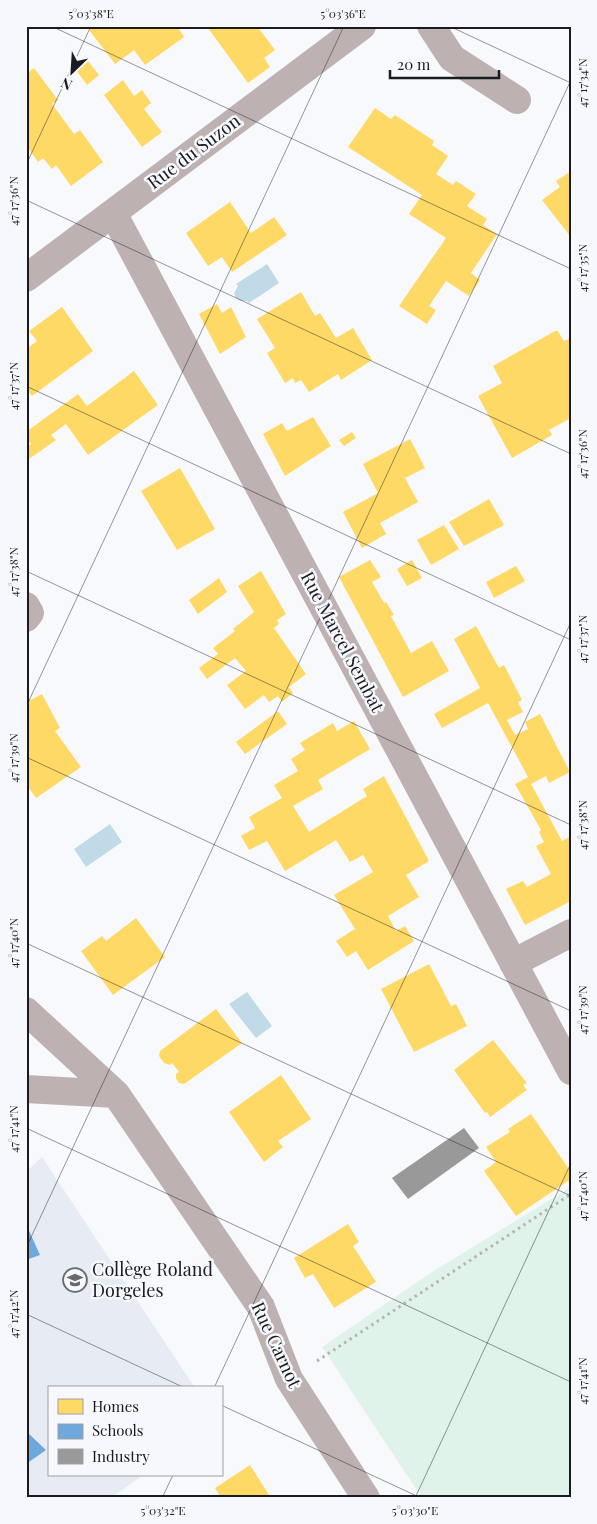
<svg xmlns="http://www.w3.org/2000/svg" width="597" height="1524" viewBox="0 0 597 1524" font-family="'Playfair Display',serif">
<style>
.built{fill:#e7ebf3}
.green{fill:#e0f3ea}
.water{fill:#c0dae8}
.homes{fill:#ffd966}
.schools{fill:#6fa8dc}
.industry{fill:#999}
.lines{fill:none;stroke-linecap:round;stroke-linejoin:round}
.path{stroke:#b8b3b4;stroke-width:3;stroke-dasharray:2.5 4;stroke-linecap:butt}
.street{stroke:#bdb2b1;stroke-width:28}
.ticks{fill:none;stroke:#1a1b1e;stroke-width:1;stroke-opacity:0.45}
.labels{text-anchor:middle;stroke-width:5;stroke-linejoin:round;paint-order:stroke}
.street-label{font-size:18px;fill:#1a1b1e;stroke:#f6f8fe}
.poi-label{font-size:18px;fill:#1a1b1e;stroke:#f6f8fe;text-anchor:start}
.neatline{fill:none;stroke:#1a1b1e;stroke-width:2}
.ticks-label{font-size:12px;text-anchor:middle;fill:#1a1b1e}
</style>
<rect width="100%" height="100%" fill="#f8f9fc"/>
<path class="built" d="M42 1157 195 1388H49V1475H143L111 1498H26V1172Z"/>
<path class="green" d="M571 1187V1498H422L322 1347 432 1272Z"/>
<path class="water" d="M267 264 279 283 249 303 247 301H241L236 298 234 293 238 286 236 284Z
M110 824 122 842 86 867 74 849Z
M247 992 272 1026 256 1038 229 1004Z"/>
<path class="homes" d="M95 26H177L184 37 145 65 134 50 115 64 89 30Z
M210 26H257L275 50 264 58 270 67 248 83 208 28Z
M85 57 99 75 87 85 73 66Z
M34 68 58 100 52 104 74 134 80 130 103 162 71 186 56 165 52 169 43 158 38 162 26 145V74Z
M123 80 134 96 142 90 151 103 144 109 162 132 142 147 104 95Z
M375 108 391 119 395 115 434 141 432 145 448 156 436 174 453 185 456 181 476 194 467 206 487 219 483 225 497 234 471 273 480 280 469 296 446 281 429 306 436 310 427 324 399 306 446 238 409 214 422 195 348 147Z
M571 171V236H570L542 200 560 187 556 181Z
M230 202 251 233 274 217 287 235 232 272 222 257 208 266 186 233Z
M301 292 315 316 320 313 336 338 353 328 372 360 341 380 338 374 309 392 301 380 295 383 293 378 285 383 267 353 275 348 257 319Z
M217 304 222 313 231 307 246 337 220 354 199 314Z
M62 307 93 351 32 396 26 388V349L37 341 29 331Z
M557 330 564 341 571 338V418L549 430 552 435 512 458 478 396 502 383 493 366Z
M134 371 158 405 88 455 66 424 51 435 56 440 26 461V447L31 444 26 438V432L78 394 87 406Z
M313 417 331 446 285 476 263 434 282 423 287 431Z
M352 432 356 438 344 446 339 440Z
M410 439 425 468 405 478 418 502 380 523 386 534 362 548 343 512 378 493 363 464Z
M180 468 215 529 177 550 141 491Z
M489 499 504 525 464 546 449 522Z
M444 525 459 549 431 565 417 540Z
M370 560 381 577 372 582 384 603 386 602 394 615 391 616 411 653 432 641 449 671 403 697 339 577Z
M412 560 422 578 407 586 397 569Z
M516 566 525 581 494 598 486 582Z
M261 571 286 614 277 620 279 624 274 628 306 674 289 687 293 693 282 702 278 696 269 702 264 695 245 709 227 685 246 671 235 658 207 679 199 668 218 654 213 648 235 631 233 629 254 612 238 586Z
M219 578 227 592 198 614 189 600Z
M476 626 499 668 504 665 522 700 518 702 523 712 507 720 515 735 528 729 525 722 540 714 570 772 549 783 546 776 531 784 562 841 571 836V901L525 925 506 889 523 881 527 887 551 874 536 846 544 842 539 832 541 830 515 784 528 777 488 703 442 728 434 714 480 688 454 639Z
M42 694 60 728 55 731 81 767 36 798 26 784V702Z
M278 711 287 724 245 754 236 742Z
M354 721 370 749 318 780 323 789 293 806 309 832 367 796 363 789 384 776 429 861 406 875 419 897 388 916 396 931 405 926 414 941 368 970 356 951 347 957 336 941 355 929 334 895 373 872 363 855 350 862 336 840 285 871 267 841 249 850 241 836 255 828 249 817 282 798 274 785 298 771 291 759 305 750 300 743 333 723 337 731Z
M136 918 165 957 113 995 81 951 102 936 106 941Z
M429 964 451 1006 456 1004 467 1026 414 1052 381 989Z
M216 1009 242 1043 184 1084 179 1083 176 1079V1074L179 1072 172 1063 170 1065 164 1063 159 1056 160 1051Z
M493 1040 527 1083 523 1085 527 1090 490 1117 487 1112 485 1113 454 1070Z
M281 1075 311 1119 278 1141 283 1147 264 1162 229 1112Z
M531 1114 571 1172V1179L516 1216 484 1171 496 1162 486 1147 510 1132 508 1129Z
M348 1224 359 1242 353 1246 376 1282 334 1308 313 1274 305 1278 294 1258Z
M250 1465 271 1498H221L215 1488Z"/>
<path class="schools" d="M26 1224 40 1255 26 1260Z
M26 1431 46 1450 26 1464Z"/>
<path class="industry" d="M464 1128 479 1148 408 1199 392 1178Z"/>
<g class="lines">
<path class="path" d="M317 1361 571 1194"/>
<path class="street" d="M431 26 452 58 517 100
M113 213 571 1071
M26 278 362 26
M26 606 30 613 26 618
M513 963 571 933
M26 1011 116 1094 261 1307 289 1379 366 1498
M26 1089 116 1094"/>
</g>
<path class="ticks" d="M51 26 571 269M449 26 571 83M26 165 91 26M26 200 571 454M26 386 571 640M26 571 571 825M26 707 344 26M26 757 571 1011M26 943 571 1196M26 1128 571 1382M26 1248 571 80M26 1314 185 1388M214 1388 571 622M221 1405 421 1498M162 1498 173 1475M415 1498 571 1163"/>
<defs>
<g id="school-ring" transform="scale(1.25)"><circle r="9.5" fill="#f6f8fe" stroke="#68696c" stroke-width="1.5"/><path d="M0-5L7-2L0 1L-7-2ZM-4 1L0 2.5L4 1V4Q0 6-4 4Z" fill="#68696c"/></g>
</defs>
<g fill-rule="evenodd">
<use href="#school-ring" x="75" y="1280"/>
</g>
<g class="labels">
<g class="street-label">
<text transform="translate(194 152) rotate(-37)" y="6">Rue du Suzon</text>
<text transform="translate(342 642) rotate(62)" y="6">Rue Marcel Sembat</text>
<text transform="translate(276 1345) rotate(65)" y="6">Rue Carnot</text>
</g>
<g class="poi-label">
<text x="92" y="1276">Collège Roland<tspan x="92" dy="21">Dorgeles</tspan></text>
</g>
</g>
<rect width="597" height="1524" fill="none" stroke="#f6f8fe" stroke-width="55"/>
<rect x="48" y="1386" width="175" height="90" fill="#f6f8fe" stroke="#9ea0a4"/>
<rect x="58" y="1399" width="25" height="15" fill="#ffd966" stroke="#9ea0a4"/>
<text x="92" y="1412" font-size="15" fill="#1a1b1e">Homes</text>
<rect x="58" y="1424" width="25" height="15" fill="#6fa8dc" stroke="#9ea0a4"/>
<text x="92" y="1436" font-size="15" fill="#1a1b1e">Schools</text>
<rect x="58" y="1449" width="25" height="15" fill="#999999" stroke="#9ea0a4"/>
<text x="92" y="1462" font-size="15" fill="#1a1b1e">Industry</text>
<g transform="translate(72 72) rotate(205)" stroke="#f6f8fe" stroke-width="4" paint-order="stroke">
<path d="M0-4L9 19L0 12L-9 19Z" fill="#1a1b1e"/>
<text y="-8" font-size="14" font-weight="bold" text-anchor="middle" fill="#1a1b1e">N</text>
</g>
<path d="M390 70v8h109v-8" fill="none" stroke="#1a1b1e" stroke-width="2.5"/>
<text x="397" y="70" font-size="15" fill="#1a1b1e" stroke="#f6f8fe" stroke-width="4" paint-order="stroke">20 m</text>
<rect x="28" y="28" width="542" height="1468" class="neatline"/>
<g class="ticks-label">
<text x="91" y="18">5°03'38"E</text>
<text x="343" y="18">5°03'36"E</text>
<text transform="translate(583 83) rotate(-90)" y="4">47°17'34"N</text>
<text transform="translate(14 201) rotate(-90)" y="4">47°17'36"N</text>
<text transform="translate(583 268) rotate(-90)" y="4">47°17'35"N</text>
<text transform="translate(14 386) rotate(-90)" y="4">47°17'37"N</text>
<text transform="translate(583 454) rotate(-90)" y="4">47°17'36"N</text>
<text transform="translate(14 572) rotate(-90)" y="4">47°17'38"N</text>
<text transform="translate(583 639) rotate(-90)" y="4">47°17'37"N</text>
<text transform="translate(14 758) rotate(-90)" y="4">47°17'39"N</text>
<text transform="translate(583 825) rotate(-90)" y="4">47°17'38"N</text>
<text transform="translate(14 943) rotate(-90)" y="4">47°17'40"N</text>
<text transform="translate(583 1010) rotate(-90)" y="4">47°17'39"N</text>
<text transform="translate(14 1129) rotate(-90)" y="4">47°17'41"N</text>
<text transform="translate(583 1196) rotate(-90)" y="4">47°17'40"N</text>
<text transform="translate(14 1314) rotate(-90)" y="4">47°17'42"N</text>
<text transform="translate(583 1381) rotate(-90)" y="4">47°17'41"N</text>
<text x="163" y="1515">5°03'32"E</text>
<text x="415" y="1515">5°03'30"E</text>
</g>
</svg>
